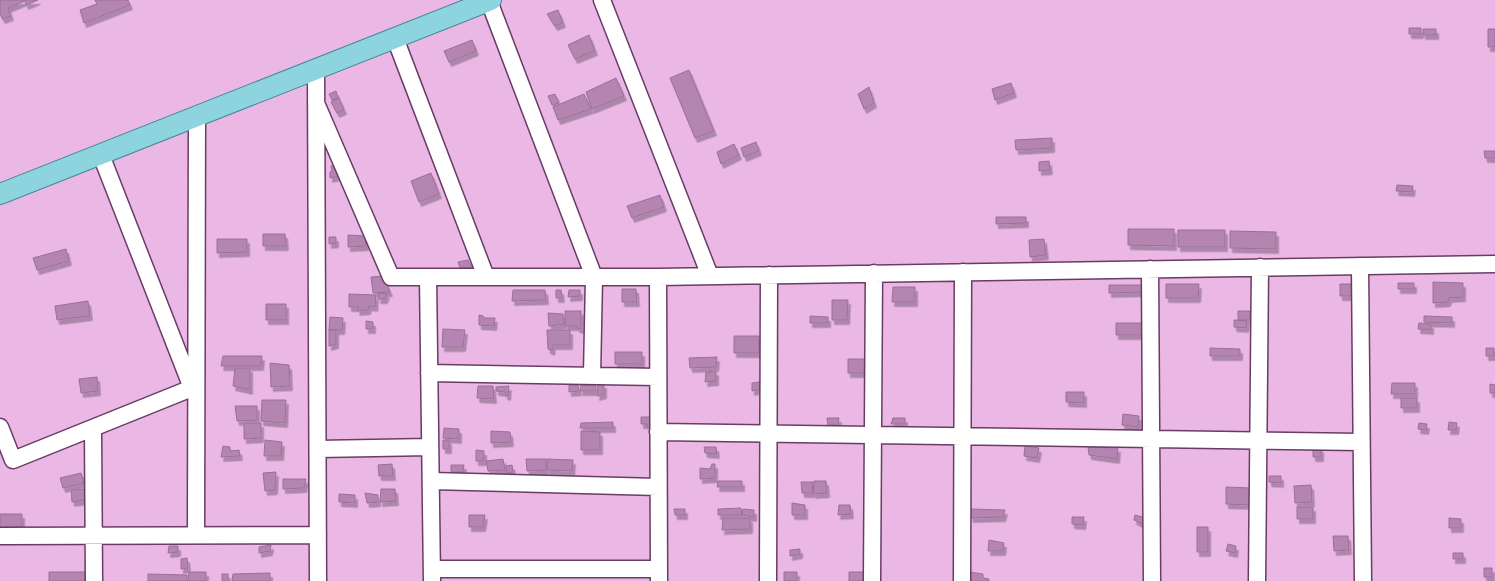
<svg xmlns="http://www.w3.org/2000/svg" width="1495" height="581" viewBox="0 0 1495 581" font-family="Jost,sans-serif">
<style>
.building{fill:#b585b1;stroke:#9c6e99;filter:url(#shadow)}
.lines{fill:none;stroke-linecap:round;stroke-linejoin:round}
.minor-casing{stroke:#683c65;stroke-width:19}
.major-casing{stroke:#44889a;stroke-width:22}
.minor{stroke:#fff;stroke-width:16}
.major{stroke:#8ed4df;stroke-width:20}
</style>
<defs>
<filter id="shadow"><feDropShadow dx="2.5" dy="4.5" stdDeviation="0" flood-color="#0004"/></filter>
</defs>
<rect width="100%" height="100%" fill="#ebb8e6"/>
<path class="building" d="M0 0H38L26 5 25 1 8 8 11 16 3 19 0 15Z
M95 0H128L130 5 84 23 80 10 97 4Z
M558 10 563 23 555 26 547 14Z
M1409 28H1421V34H1409Z
M1423 29H1436V35H1423Z
M1488 29H1495V47H1488Z
M589 35 595 51 575 59 568 45Z
M472 40 476 51 449 62 444 51Z
M689 70 714 131 695 138 670 78Z
M616 78 624 96 592 109 586 92Z
M1011 83 1014 93 995 100 992 89Z
M869 87 874 103 864 109 858 94Z
M336 91 338 98 332 100 329 94Z
M555 94 559 103 552 105 548 96Z
M584 94 591 109 558 120 553 107Z
M339 98 344 110 337 113 331 102Z
M1052 138V148L1016 150 1015 140Z
M756 142 759 151 744 157 741 148Z
M734 144 739 155 721 164 717 152Z
M1484 151H1495V158H1485Z
M1049 161 1050 170 1039 171V162Z
M338 162 343 175 330 178V172L332 171 331 166Z
M431 173 439 194 419 202 411 181Z
M1397 185 1413 186 1412 192 1396 191Z
M660 195 664 207 632 218 627 206Z
M996 217H1026V223L996 224Z
M1128 229H1174V246L1128 245Z
M1178 230H1225V247H1178Z
M1230 231 1276 232V249L1230 248Z
M263 234H285L286 246H263Z
M348 235 365 236 366 246 348 247Z
M329 237H336V243L329 244Z
M217 239H247V252L217 253Z
M1044 239 1046 255 1030 257 1029 240Z
M66 249 69 261 37 270 33 258Z
M468 260 471 268H460L458 262Z
M383 276 390 292 373 293 371 277Z
M1433 282 1463 283V297L1449 298 1448 302 1433 303Z
M1398 283H1414V289H1398Z
M1166 284H1199L1198 298H1166Z
M1340 284H1356V296H1340Z
M1109 285H1144V292L1109 293Z
M893 287H915V302H892Z
M622 289H636L637 302H622Z
M513 290H545L546 300 512 301Z
M556 290H561L562 298H556Z
M569 290H580V296L568 297Z
M379 293 387 294 385 299H378Z
M349 294 376 295 375 307 369 306 368 310 357 311 358 307H349Z
M832 300H848L847 320H832Z
M88 301 90 316 57 320 55 306Z
M266 304H286V320H266Z
M565 311H581V329L577 328V326H565Z
M1238 311H1250V320H1238Z
M548 313 563 314 564 324 549 326Z
M479 315 483 316 485 318H495L494 326 479 325Z
M810 316 828 317V323H810Z
M1424 316 1452 317V323L1424 322Z
M330 317 343 318 342 330H329Z
M1234 320 1247 321 1246 328 1234 327Z
M366 321 373 322V329H366Z
M1116 323H1144V335H1116Z
M1419 323 1431 324V330L1418 329Z
M443 329 465 330 463 347H442Z
M329 330H336V344L329 346Z
M547 330H570V345H553L552 351 548 349Z
M734 336H759V353H734Z
M1210 348 1240 349V356H1210Z
M1486 348H1494V356H1486Z
M615 352H642V364H615Z
M223 356H262L261 366H221Z
M717 357 716 367 690 368 689 358Z
M848 359H865V373H848Z
M270 363 289 365 290 386 271 387Z
M235 368H250V390L233 386Z
M716 371V381L705 382 706 372Z
M97 377 98 391 81 393 79 379Z
M759 382 760 389 752 391V383Z
M1392 383H1415V394H1391Z
M604 384V394L597 396 598 385Z
M1490 384 1495 385V393H1490Z
M569 385H578L579 391 569 392Z
M581 385 596 386V391H580Z
M478 386H493L494 399 477 398Z
M509 386 508 396 505 395V392L496 391V387Z
M1066 392H1084V403L1066 402Z
M1401 398H1417V408H1401Z
M262 400H286L285 423 261 421Z
M235 406H257V420L237 421Z
M1123 414 1139 416 1138 427 1122 425Z
M641 417H652V428H647V424H641Z
M827 418H839L838 425H828Z
M893 418H905V424H891Z
M613 422V428H580L581 423Z
M1449 422 1457 423 1456 430H1448Z
M244 423H261V438L244 439Z
M1419 423 1427 424 1426 430 1418 429Z
M444 428 459 429V439L443 438Z
M491 431 510 432 511 442 491 443Z
M581 431 600 432V450H581Z
M265 440 282 442 281 456H264Z
M443 440H449V449H443Z
M223 446 230 447V451L239 450 240 456 221 457Z
M1025 446 1039 448 1037 458 1024 456Z
M704 447H716L717 454 705 453Z
M1088 447 1118 448 1117 459 1089 455Z
M1313 447 1321 448V457H1313Z
M476 450 484 451V461H476Z
M503 459 505 470 488 471 486 461Z
M526 459H546V470L527 471Z
M547 459 573 460 572 471 547 470Z
M392 464 393 476H379L378 465Z
M712 464H715V478L700 479V468L710 469Z
M451 465H464L463 472H451Z
M512 465 513 472 507 473 506 466Z
M276 472 275 490 265 491 263 473Z
M81 473 84 483 63 488 60 478Z
M1269 476H1281V483L1269 482Z
M283 479H306L304 488 283 489Z
M718 481H742V487H717Z
M814 481H826L827 493 813 494Z
M801 482H813L812 493H802Z
M1311 485 1312 502 1295 503 1294 486Z
M1226 487 1251 488 1250 505 1226 504Z
M85 489 86 500 72 502 71 490Z
M381 489H395L396 501 380 502Z
M365 493 378 495V502L367 503Z
M339 494 355 495V503L339 502Z
M792 503 805 505V515H792Z
M839 505H850L851 514 838 515Z
M1297 507H1313V519H1297Z
M741 508 742 515H718V509Z
M674 509H685V515H675Z
M743 509 754 510V517L742 515Z
M970 509 1005 510 1003 517 971 518Z
M0 514H22V527H0Z
M469 515H485L483 527H469Z
M1135 515 1146 518 1143 524 1134 520Z
M1072 517H1084L1083 525 1072 524Z
M723 518H750V529L722 530Z
M1449 518 1461 519V528H1449Z
M1197 527H1208V552H1197Z
M1333 536H1348L1349 550 1334 551Z
M989 540 1004 543 1003 551H988Z
M1228 544 1236 546 1235 553 1226 551Z
M271 545 270 551 259 553V547Z
M169 546H178V552L168 553Z
M800 549V554L790 556V550Z
M1453 553H1463V559H1453Z
M187 558 188 568 181 569V559Z
M1484 568H1492V577H1484Z
M49 572H85V581H49Z
M189 572H206V581H188Z
M784 572H797V581H784Z
M849 572H869L868 581H849Z
M969 572 983 574V578L989 579V581H969Z
M270 573V581H232L233 574Z
M148 574 187 575V581H148Z
M222 574H228V581H222Z"/>
<g class="lines">
<g class="minor-casing">
<path id="minor" d="M602 0 710 276
M489 1 594 277 592 376
M395 38 486 277
M316 70 318 581
M316 103 391 277H658L1495 264
M1360 266 1363 581
M1150 269 1152 581
M428 277 432 581
M658 277 659 581
M429 373 658 377
M0 427 13 460 192 388 101 155
M93 428 94 581
M658 432 1361 442
M318 449 430 447
M431 481 658 487
M196 535 197 117
M0 536 318 535
M432 569H659
M768 581 769 275
M872 581 874 273
M962 581 963 272
M1257 581 1260 267"/>
</g>
<g class="major-casing">
<path id="major" d="M0 194 491 0"/>
</g>
<use href="#minor" class="minor"/>
<use href="#major" class="major"/>
</g>
</svg>
